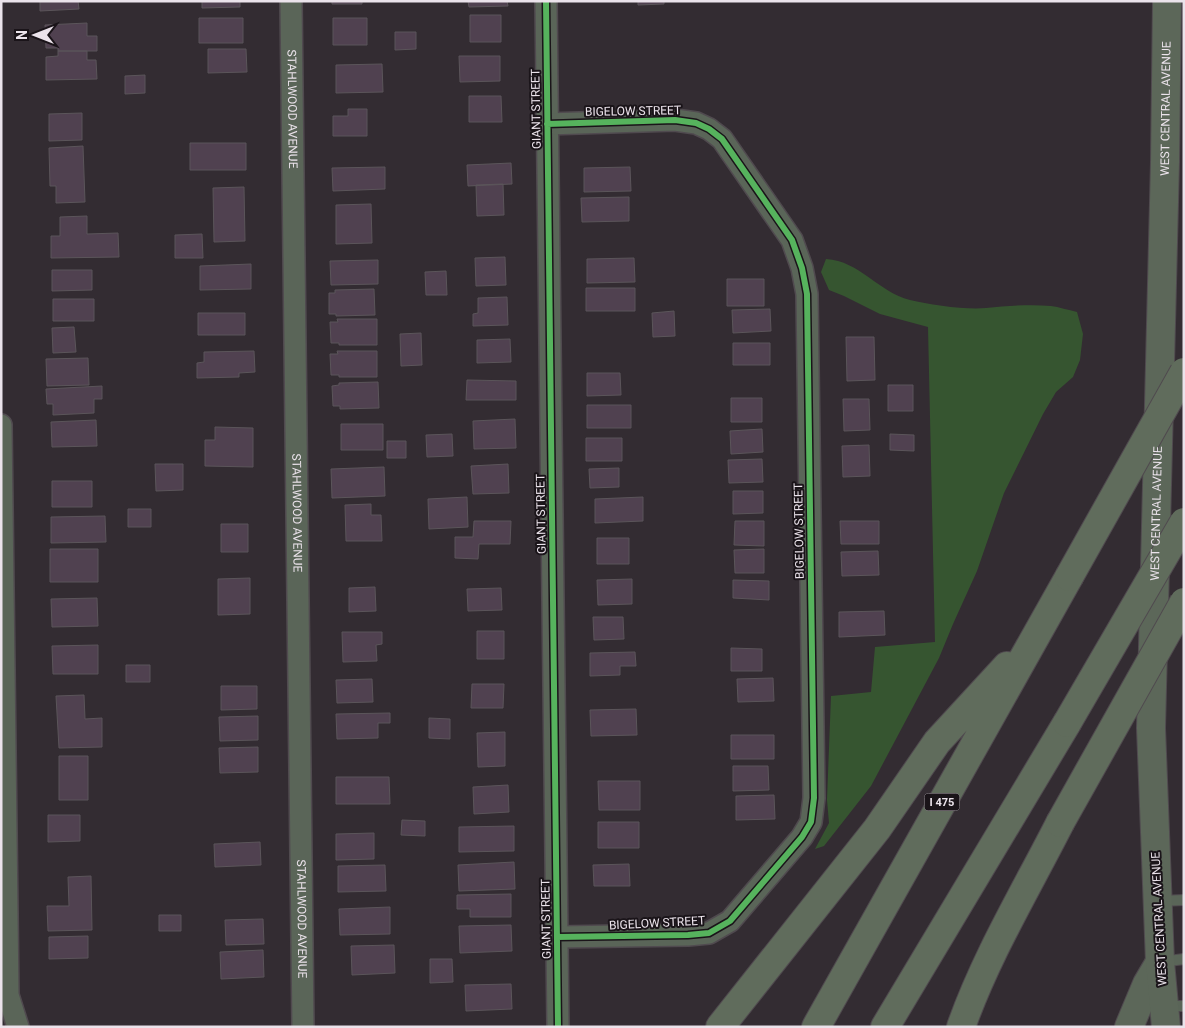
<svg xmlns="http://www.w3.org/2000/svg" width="1185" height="1028" viewBox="0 0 1185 1028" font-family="Roboto,sans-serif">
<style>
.green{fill:#365530}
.building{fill:#504150;stroke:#5b555a}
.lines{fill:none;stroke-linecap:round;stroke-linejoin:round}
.service-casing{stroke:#504a4f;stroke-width:12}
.minor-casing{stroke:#504a4f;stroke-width:24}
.secondary-casing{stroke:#504a4f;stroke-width:30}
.motorway-casing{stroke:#504a4f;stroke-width:30}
.service{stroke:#5a6558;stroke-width:10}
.minor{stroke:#5a6558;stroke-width:21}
.secondary{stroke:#5c6759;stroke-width:28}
.motorway{stroke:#606c5c;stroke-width:28}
.motorway-bridge-casing{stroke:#504a4f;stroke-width:30;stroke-linecap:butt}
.motorway-bridge{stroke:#606c5c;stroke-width:28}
.cycleway-casing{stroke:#1a1419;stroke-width:9}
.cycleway{stroke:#56b35d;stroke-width:6}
.labels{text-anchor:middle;stroke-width:4;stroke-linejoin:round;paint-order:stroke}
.shield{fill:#1a1419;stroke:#aca5ac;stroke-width:1}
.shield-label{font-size:11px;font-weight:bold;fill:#ebe3eb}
.street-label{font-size:12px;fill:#ebe3eb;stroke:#1a1419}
</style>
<rect width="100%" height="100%" fill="#332c32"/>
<path class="green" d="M826 259C860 261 878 292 910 300 930 305 967 310 986 308 1007 306 1029 304 1051 306 1059 307 1068 310 1077 312L1083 334 1080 360 1073 377 1056 392 1043 414 1004 493 977 571 953 624 939 658 871 786 824 846 815 849 829 823 827 800 831 696 871 692 875 647 935 642 928 327 880 314 844 296 829 290 821 272Z"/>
<path class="building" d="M40 1H78L79 9 40 11Z
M202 1H240V7L202 8Z
M332 1H362V4H332Z
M468 1H507L508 6 469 7Z
M638 1H664V4L638 5Z
M470 15H501V42H470Z
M199 18H243V43H199Z
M333 18H367V45H333Z
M87 23V36H97V51H58V48H46L45 25Z
M395 32H416V49L395 50Z
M208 49H246L247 72 208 73Z
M58 51H87V60H96L97 79 46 80V57L58 56Z
M459 56H500V81L460 82Z
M382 64 383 92 336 93V65Z
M145 75V93L125 94V76Z
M469 96H501L502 122H469Z
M348 109H367V136H333V116H348Z
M82 113V140L49 141V114Z
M190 143H246V170H190Z
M83 146 85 202 56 203V186H50L49 148Z
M511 163 512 184 468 186 467 165Z
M385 167V189L333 191 332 168Z
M630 167 631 191 584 192V168Z
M503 184 504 215 477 216 476 185Z
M244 187 245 241 214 242 213 188Z
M629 197V221L582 222 581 198Z
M371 204 372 243 336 244V205Z
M87 216V234L118 233 119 257 51 258V236H60V217Z
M202 234 203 258H175V235Z
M505 257 506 285 476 286 475 258Z
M634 258 635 282 587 283V259Z
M378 260V284L331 285 330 261Z
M251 264V289L200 290V266Z
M52 270H92V290L52 291Z
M446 271 447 295H426L425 272Z
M727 279H764V306H727Z
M586 288H635V311H586Z
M374 289 375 315 336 316V314H329V293H335V290Z
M507 297 508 325 473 326V314L478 313V298Z
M53 299H94V321H53Z
M770 309 771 331 733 333 732 310Z
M674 311 675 336 653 337 652 313Z
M198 313H245V335H198Z
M337 319H377V345H339V343H331L330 322H338Z
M74 327 76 352 53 353 52 328Z
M421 333 422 365 401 366 400 334Z
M846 337H874L875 380 847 381Z
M510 339 511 362 477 363V340Z
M733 343H770V365H733Z
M254 351 255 372 239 373V377L197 378V363L204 362V352Z
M337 351H377V377H339V375H331L330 354H338Z
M88 358 89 385 47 386 46 359Z
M587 373H620L621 395 587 396Z
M467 380 516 381V400H466Z
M378 382 379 408 340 409V406H333L332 386 339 385V383Z
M888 385H913V411H888Z
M102 386V399H94V413L53 415V404H47L46 389Z
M731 398H762V422H731Z
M843 399H869L870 430 844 431Z
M587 405H631V428H587Z
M515 419 516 448 474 449 473 421Z
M96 420 97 446 52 447 51 422Z
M341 424H383V450H341Z
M215 427 253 428V467L205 466V440H215Z
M762 429 763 452 731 454 730 431Z
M452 434 453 456 427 457 426 435Z
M890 434 914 435V451L890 450Z
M586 438H622V461H586Z
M387 441H406V458H387Z
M869 445 870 476 843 477 842 446Z
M762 459 763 482 729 483 728 460Z
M155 464H183V490L156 491Z
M508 464 509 493 473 494 471 466Z
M384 467 385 496 332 498 331 469Z
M619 468V487L590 488 589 469Z
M52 481H92V507H52Z
M733 491H763V513L733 514Z
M467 497 468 527 429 529 428 499Z
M643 497V521L595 523V499Z
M371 504V515H381L382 541H346L345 505Z
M128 509H151V527H128Z
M105 516 106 542 51 543V517Z
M474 521H511L510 544H479L478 559 455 558V537H473Z
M735 521H764V546L734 545Z
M840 521H879V544H841Z
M221 524H248V552H221Z
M597 538H629V564H597Z
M50 549H98V582H50Z
M764 549V573H735L734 550Z
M878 551 879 575 842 576 841 552Z
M250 578V614L218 615V579Z
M632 579V604L598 605 597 580Z
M733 580 769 581V600L733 598Z
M375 587 376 611 349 612V588Z
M501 588 502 610 468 611 467 589Z
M97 598 98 626 52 627 51 599Z
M884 611 885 635 839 637V612Z
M593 617H623L624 639 594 640Z
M477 631H504V659H477Z
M342 632H382V644L376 645 377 661 343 662Z
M98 645V674H53L52 646Z
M731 648 762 649V671H731Z
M635 652 636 666H620V675L590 676V653Z
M126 665H150V682H126Z
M773 678 774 701 738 702 737 679Z
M372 679 373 702 337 703 336 680Z
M472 684H504L503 708H471Z
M221 686H257V709L221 710Z
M84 695 85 719 102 718V747L59 748 56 696Z
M636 709 637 735 591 736 590 710Z
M390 713V723H378V738L337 739 336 714Z
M258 716V740L220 741 219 717Z
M429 718 450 719V739L429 738Z
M505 732V766L478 767 477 733Z
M731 735H774V759H731Z
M258 747V772L220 773 219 748Z
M59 756H88V800H59Z
M733 766H768L769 790 733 791Z
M336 777H389L390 804H336Z
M598 781H640V810H599Z
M508 785 509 812 474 814 473 787Z
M774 795 775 819 736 820V796Z
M48 815H80V841L48 842Z
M402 820 425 821V836L401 835Z
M598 822H639V848H598Z
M514 826V851L459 852V827Z
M374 833V859L336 860V834Z
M260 842 261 865 215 867 214 844Z
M514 862 515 889 459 891 458 865Z
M629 864 630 886H594L593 865Z
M385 865 386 891 338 892V866Z
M91 876 92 930 48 931 47 906H69L68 877Z
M511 894V917H470V909H457V895Z
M390 907V934L340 935 339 909Z
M159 915H181V931H159Z
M263 919 264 944 226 945 225 920Z
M511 925 512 951 460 953 459 926Z
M88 936V958L49 959V937Z
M394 945 395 973 352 975 351 946Z
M263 950 264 977 221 979 220 952Z
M430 959H452L453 982 430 983Z
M511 984 512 1009 466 1011 465 985Z"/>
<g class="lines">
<g class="service-casing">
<path id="service" d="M1160 901 1184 900
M1161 962 1184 959
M1166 1006H1184"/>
</g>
<g class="minor-casing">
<g id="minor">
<path id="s1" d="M291 1 303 1027"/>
<path d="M546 1 558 1027"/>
<path d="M547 124 675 120 696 123 709 129 722 139 792 240 802 268 807 294 814 798 811 822 802 837 730 921 709 933 688 935 557 937"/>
<path d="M1 425 8 995 18 1027"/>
</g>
</g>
<g class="secondary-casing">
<g id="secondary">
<path d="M1129 1027 1147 984 1160 962"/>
<path id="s2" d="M1166 1027 1160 962 1151 728 1165 162 1167 1"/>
</g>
</g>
<g class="motorway-casing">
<path id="motorway" d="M720 1027 877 829 937 742 1007 666
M816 1027 1069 577
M885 1027 1067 723
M961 1027C986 956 1026 890 1060 823"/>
</g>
<use href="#service" class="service"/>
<use href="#minor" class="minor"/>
<use href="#secondary" class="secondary"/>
<use href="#motorway" class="motorway"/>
<g class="motorway-bridge-casing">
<path id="motorway-bridge" d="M1069 577 1184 372
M1067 723 1184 522
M1060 823 1184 602"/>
</g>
<use href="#motorway-bridge" class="motorway-bridge"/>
<g class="cycleway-casing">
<path id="cycleway" d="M546 1 558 1027
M547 124 675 120 696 123 709 129 722 139 792 240 802 268 807 294 814 798 811 822 802 837 730 921 709 933 688 935 557 937"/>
</g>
<use href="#cycleway" class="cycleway"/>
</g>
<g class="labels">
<rect class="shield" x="924.5" y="793.5" width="35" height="17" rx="4"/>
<g class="shield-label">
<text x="942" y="806">I 475</text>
</g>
<g class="street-label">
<text dy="4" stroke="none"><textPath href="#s1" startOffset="108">STAHLWOOD AVENUE</textPath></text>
<text transform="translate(536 109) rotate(-91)" y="4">GIANT STREET</text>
<text dy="4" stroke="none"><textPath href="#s2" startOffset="919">WEST CENTRAL AVENUE</textPath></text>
<text transform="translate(633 111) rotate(-1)" y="4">BIGELOW STREET</text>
<text dy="4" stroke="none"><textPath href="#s1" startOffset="512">STAHLWOOD AVENUE</textPath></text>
<text transform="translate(541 514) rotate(-91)" y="4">GIANT STREET</text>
<text dy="4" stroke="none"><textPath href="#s2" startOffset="514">WEST CENTRAL AVENUE</textPath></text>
<text transform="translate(799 531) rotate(-91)" y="4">BIGELOW STREET</text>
<text dy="4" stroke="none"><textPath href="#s1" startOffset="918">STAHLWOOD AVENUE</textPath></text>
<text transform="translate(546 919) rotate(-91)" y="4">GIANT STREET</text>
<text transform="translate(1159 919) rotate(-93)" y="4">WEST CENTRAL AVENUE</text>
<text transform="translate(657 923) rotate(-3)" y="4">BIGELOW STREET</text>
</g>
</g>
<rect width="1185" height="1028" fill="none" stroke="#ebe3eb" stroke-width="5"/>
<g transform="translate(35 35) rotate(270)" stroke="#1a1419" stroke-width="4" paint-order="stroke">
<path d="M0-4L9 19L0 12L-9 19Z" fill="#ebe3eb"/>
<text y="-8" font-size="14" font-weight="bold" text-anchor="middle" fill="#ebe3eb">N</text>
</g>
</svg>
